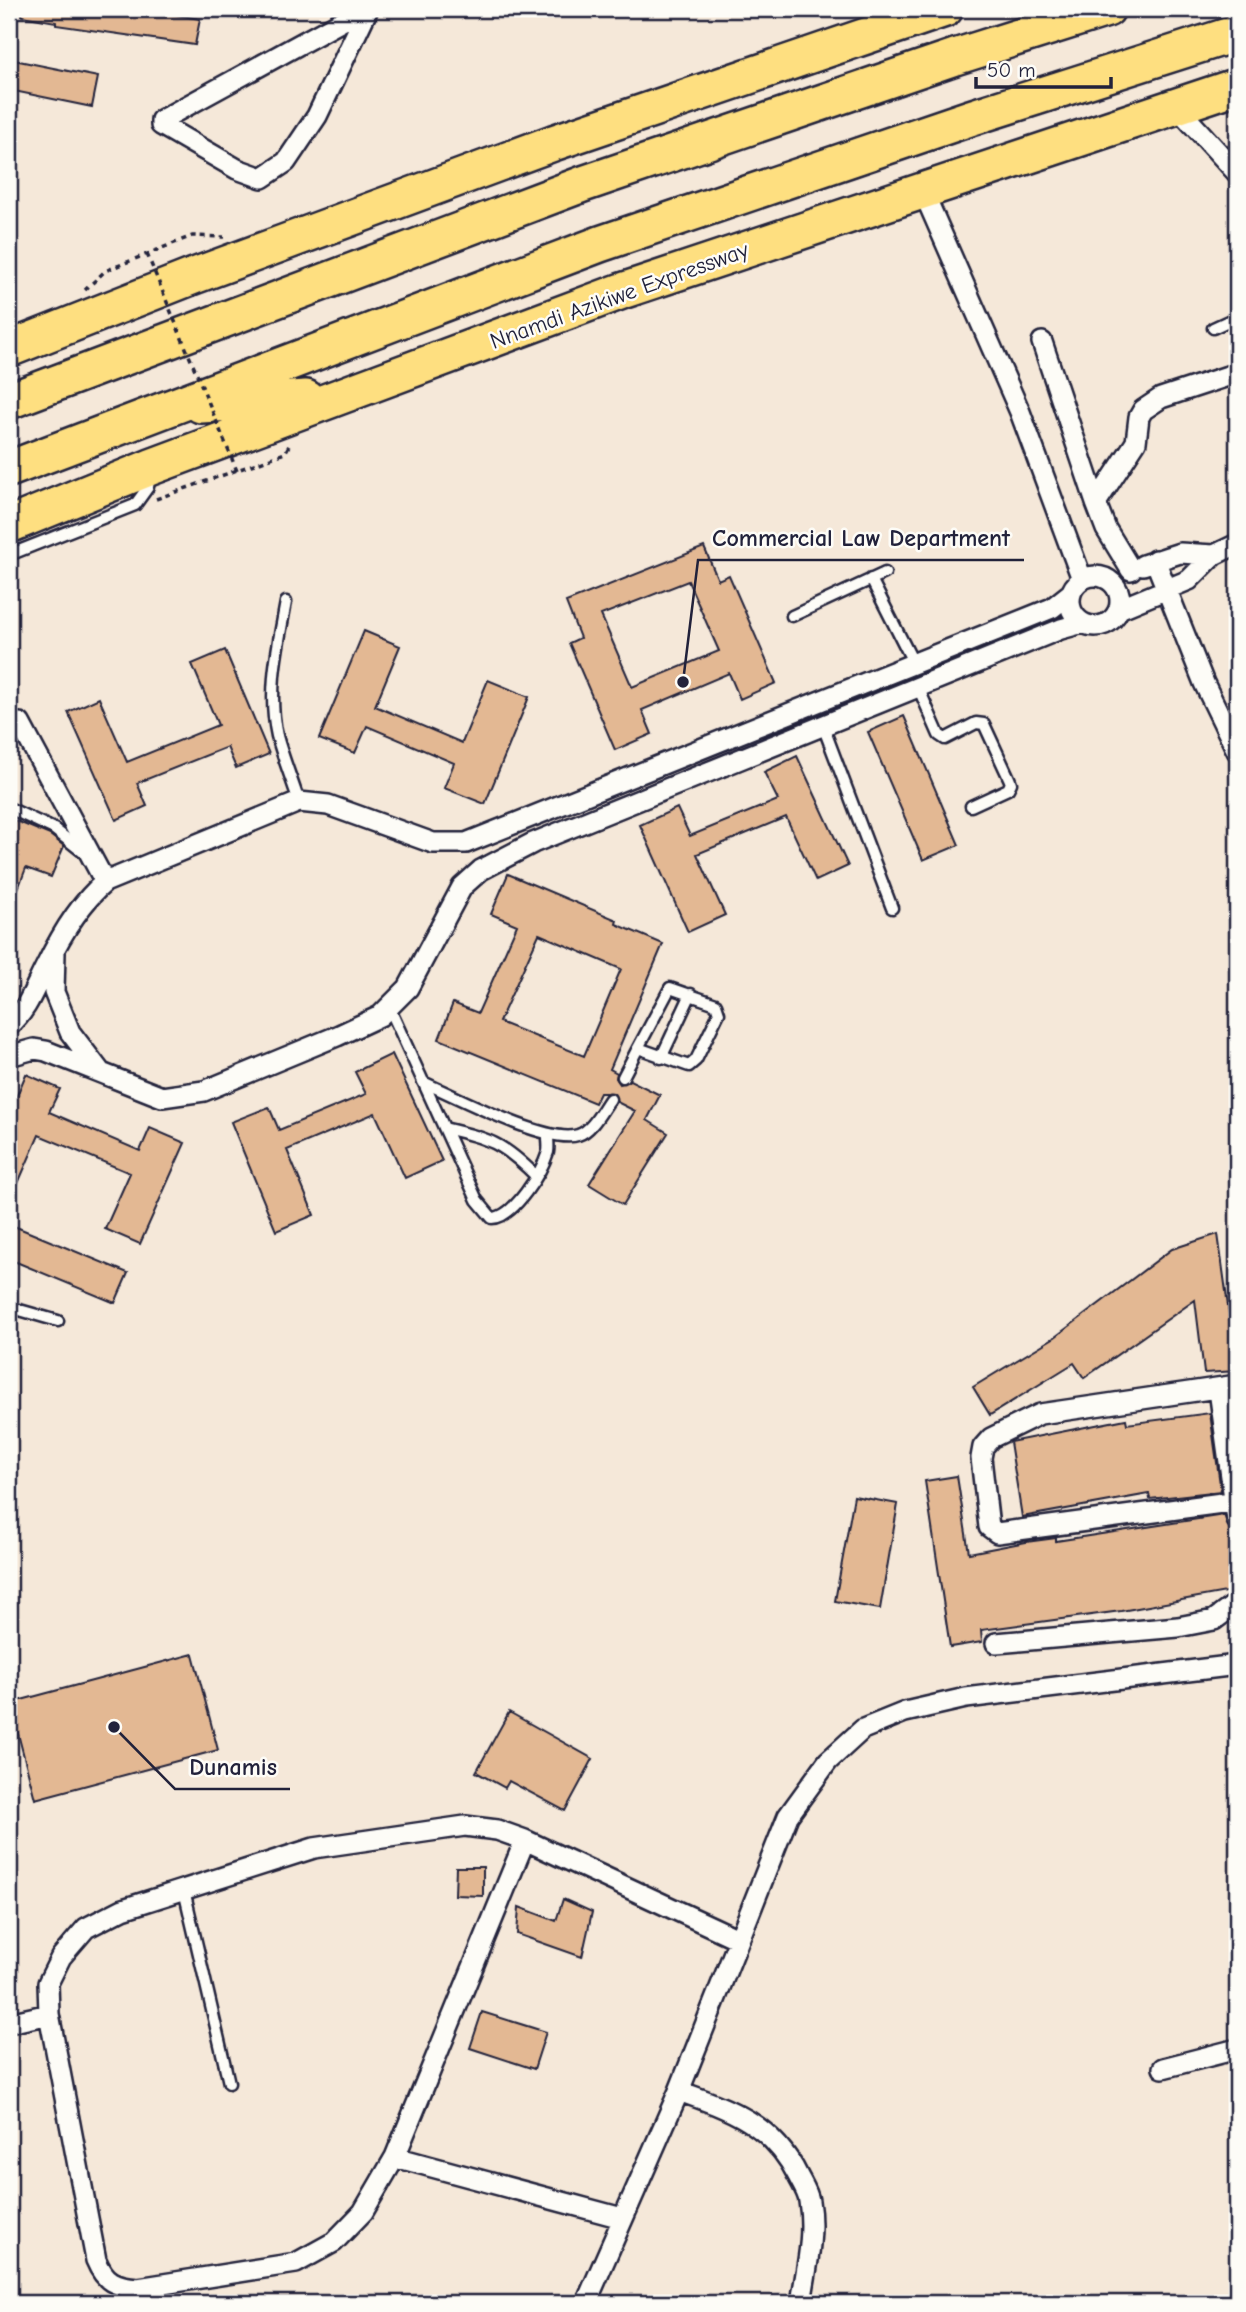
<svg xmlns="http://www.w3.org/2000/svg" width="1246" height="2312" viewBox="0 0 1246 2312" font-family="'Comic Neue',sans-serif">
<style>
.building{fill:#e3b893;stroke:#22223b;stroke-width:2;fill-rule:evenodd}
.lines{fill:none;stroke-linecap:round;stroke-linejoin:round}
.lane-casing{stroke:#22223b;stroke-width:15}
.street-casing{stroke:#22223b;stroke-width:24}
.highway-casing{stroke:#22223b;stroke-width:40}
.path{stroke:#22223b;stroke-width:3.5;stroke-dasharray:5 5;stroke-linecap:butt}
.lane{stroke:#fdfcf7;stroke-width:10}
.street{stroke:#fdfcf7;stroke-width:19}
.highway{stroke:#fedf80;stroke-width:35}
.path-bridge{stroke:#22223b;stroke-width:3.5;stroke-dasharray:5 5;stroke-linecap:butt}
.labels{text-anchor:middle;stroke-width:5;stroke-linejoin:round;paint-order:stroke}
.street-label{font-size:23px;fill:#22223b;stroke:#fdfcf7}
.leader{fill:none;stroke:#22223b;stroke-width:2.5}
.callout-dot{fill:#22223b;stroke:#fdfcf7;stroke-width:2.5}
.callout-label{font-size:24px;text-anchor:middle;font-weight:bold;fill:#22223b;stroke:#fdfcf7;stroke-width:5;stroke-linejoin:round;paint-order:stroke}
</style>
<rect width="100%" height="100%" fill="#f5e8d9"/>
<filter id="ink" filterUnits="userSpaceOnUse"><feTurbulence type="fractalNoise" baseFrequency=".0143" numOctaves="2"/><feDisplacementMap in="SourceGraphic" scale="14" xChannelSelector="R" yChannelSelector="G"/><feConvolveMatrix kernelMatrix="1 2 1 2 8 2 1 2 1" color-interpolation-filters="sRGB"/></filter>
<g filter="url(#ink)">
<path class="building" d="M23 9H141L200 19 195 45 56 25V22L22 16Z
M9 59 98 77 92 107 9 90Z
M704 547 718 580 729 575 776 683 740 699 729 673 642 710 652 734 615 750 569 643 580 638 566 602ZM688 581 719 651 632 687 601 615Z
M364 631 400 646 375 706 462 743 488 680 529 697 485 804 444 788 454 763 367 726 355 753 319 739Z
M225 650 269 754 236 768 227 747 137 783 147 806 116 820 68 712 99 698 127 762 218 725 192 664Z
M904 716 959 845 923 860 868 732Z
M797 756 848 866 816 881 786 817 697 854 725 915 688 932 640 825 677 808 690 836 778 800 764 772Z
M9 818 50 835 64 846 51 877 26 868 10 910Z
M508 874 617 920 616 924 663 944 610 1069 617 1073 616 1078 620 1084 630 1080 660 1095 647 1120 668 1133 623 1205 589 1184 635 1111 617 1102 614 1093H600L595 1103 439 1039 453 1003 478 1013 517 925 491 914ZM539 934 621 969 584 1056 499 1022Z
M392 1054 442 1161 405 1178 375 1113 287 1150 314 1215 276 1231 231 1122 269 1107 279 1130 366 1094 355 1072Z
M26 1074 60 1089 49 1112 140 1151 150 1128 185 1143 140 1244 105 1229 130 1173 39 1135 9 1204V1114Z
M9 1224 128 1273 115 1303 9 1259Z
M1218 1234 1237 1371 1204 1373 1195 1300 1084 1378 1074 1363 990 1415 973 1387 1055 1337 1172 1249Z
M1210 1413 1221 1491 1150 1499 1149 1494 1022 1517 1010 1442 1126 1419 1127 1424Z
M957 1476 969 1553 1026 1542 1056 1538V1541L1224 1515 1230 1530 1237 1590 1121 1611 981 1630 982 1642 950 1647 925 1481Z
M854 1496 898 1504 880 1609 835 1601Z
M193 1654 218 1750 35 1799 10 1703Z
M509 1712 593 1759 565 1811 509 1781 505 1788 476 1772Z
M456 1867H483V1896L455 1895Z
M563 1899 592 1912 582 1957 517 1934 519 1907 556 1921Z
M482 2012 546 2032 534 2069 470 2048Z"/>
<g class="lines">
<g class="lane-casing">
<path id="lane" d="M1213 328 1237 317
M9 555 135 505 148 487 150 475
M871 579 914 664
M286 602C278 646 267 691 277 736 283 758 292 780 299 802
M792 616 885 573
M918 687 939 735 945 739 976 723 984 724 1009 778 1011 783 1008 789 971 806
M823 726 892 908
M9 808 54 829 83 852
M389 1007 477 1200 492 1218C514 1218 542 1171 548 1152 549 1147 548 1142 548 1136
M661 1058 691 994
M623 1077 638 1048 689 1066 696 1060 719 1013 716 1004 670 988 638 1048
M423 1082C455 1096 548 1145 578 1135 592 1131 602 1110 610 1099
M444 1128C490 1139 502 1142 536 1176
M9 1307 58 1321
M184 1890 229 2083
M9 2007 15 2022"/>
</g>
<g class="street-casing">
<path id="street" d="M364 9 161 120V125L237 169 262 178 286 162 317 116 368 9
M1175 105 1237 173
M922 189 1020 412 1082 579
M1042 342 1096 503 1106 529 1131 570
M1096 503 1136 442 1139 417 1143 410 1161 398 1237 373
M1155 560 1204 683 1237 751
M1143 565 1180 553 1214 555
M1070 601a25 25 0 1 1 50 0a25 25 0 1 1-50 0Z
M1119 609 1189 580 1214 555 1237 544
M20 723 105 882
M55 953 54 992 70 1032 99 1070
M9 1026C27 1011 35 987 46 966 60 937 80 903 105 882L299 802 328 805 433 843H466L1052 608 1071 593
M9 1056 34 1049 46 1051 162 1097 204 1091 337 1036 380 1016 408 988 462 887 481 870 533 843 1061 629 1083 623
M1237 1385 1040 1414 991 1438 983 1447 981 1458 989 1527 997 1533 1237 1501
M1219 1390 1237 1520
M996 1643 1178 1627 1214 1620 1237 1603
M525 1840 395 2157 363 2212 334 2242 296 2263 138 2288C115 2286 105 2282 96 2260L49 2014 48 1983 61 1957 86 1928 123 1909 314 1848 465 1826 497 1830 525 1840 738 1939
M9 2023 49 2014
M1163 2068 1237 2049
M679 2091 788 1816 828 1761 863 1729 905 1712 966 1698 1237 1665
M395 2157 622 2218
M586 2303 679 2091C730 2109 773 2124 798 2176 802 2184 808 2193 809 2201 815 2235 806 2270 801 2303"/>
</g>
<g class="highway-casing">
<path id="highway" d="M9 349 194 276 553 143 945 9
M9 401 583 184 955 57 1107 9
M201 405 306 398
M9 469 600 244 970 118 1237 33
M9 525 151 467 622 291 1237 86"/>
</g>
<path class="path" d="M85 290 105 271 192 236 224 237
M156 499 285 453 291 442"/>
<use href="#lane" class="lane"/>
<use href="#street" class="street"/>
<use href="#highway" class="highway"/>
<path class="path-bridge" d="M147 254 237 471"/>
</g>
</g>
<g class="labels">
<g class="street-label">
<text transform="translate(619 295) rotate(-20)" y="8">Nnamdi Azikiwe Expressway</text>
</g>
</g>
<path class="leader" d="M683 682L698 560H1024M114 1727L175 1789H290"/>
<g class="callout-dot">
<circle cx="683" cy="682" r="7"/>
<circle cx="114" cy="1727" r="7"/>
</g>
<g class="callout-label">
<text x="861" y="546">Commercial Law Department</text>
<text x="233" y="1775">Dunamis</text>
</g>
<rect width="1246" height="2312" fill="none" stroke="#fdfcf7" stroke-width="35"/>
<rect x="18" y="18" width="1211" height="2277" fill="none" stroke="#22223b" stroke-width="2.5" filter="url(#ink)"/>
<path d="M976 77v10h135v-10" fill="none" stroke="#22223b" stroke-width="3.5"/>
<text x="987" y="77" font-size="21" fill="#22223b" stroke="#fdfcf7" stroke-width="5" paint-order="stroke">50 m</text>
</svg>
